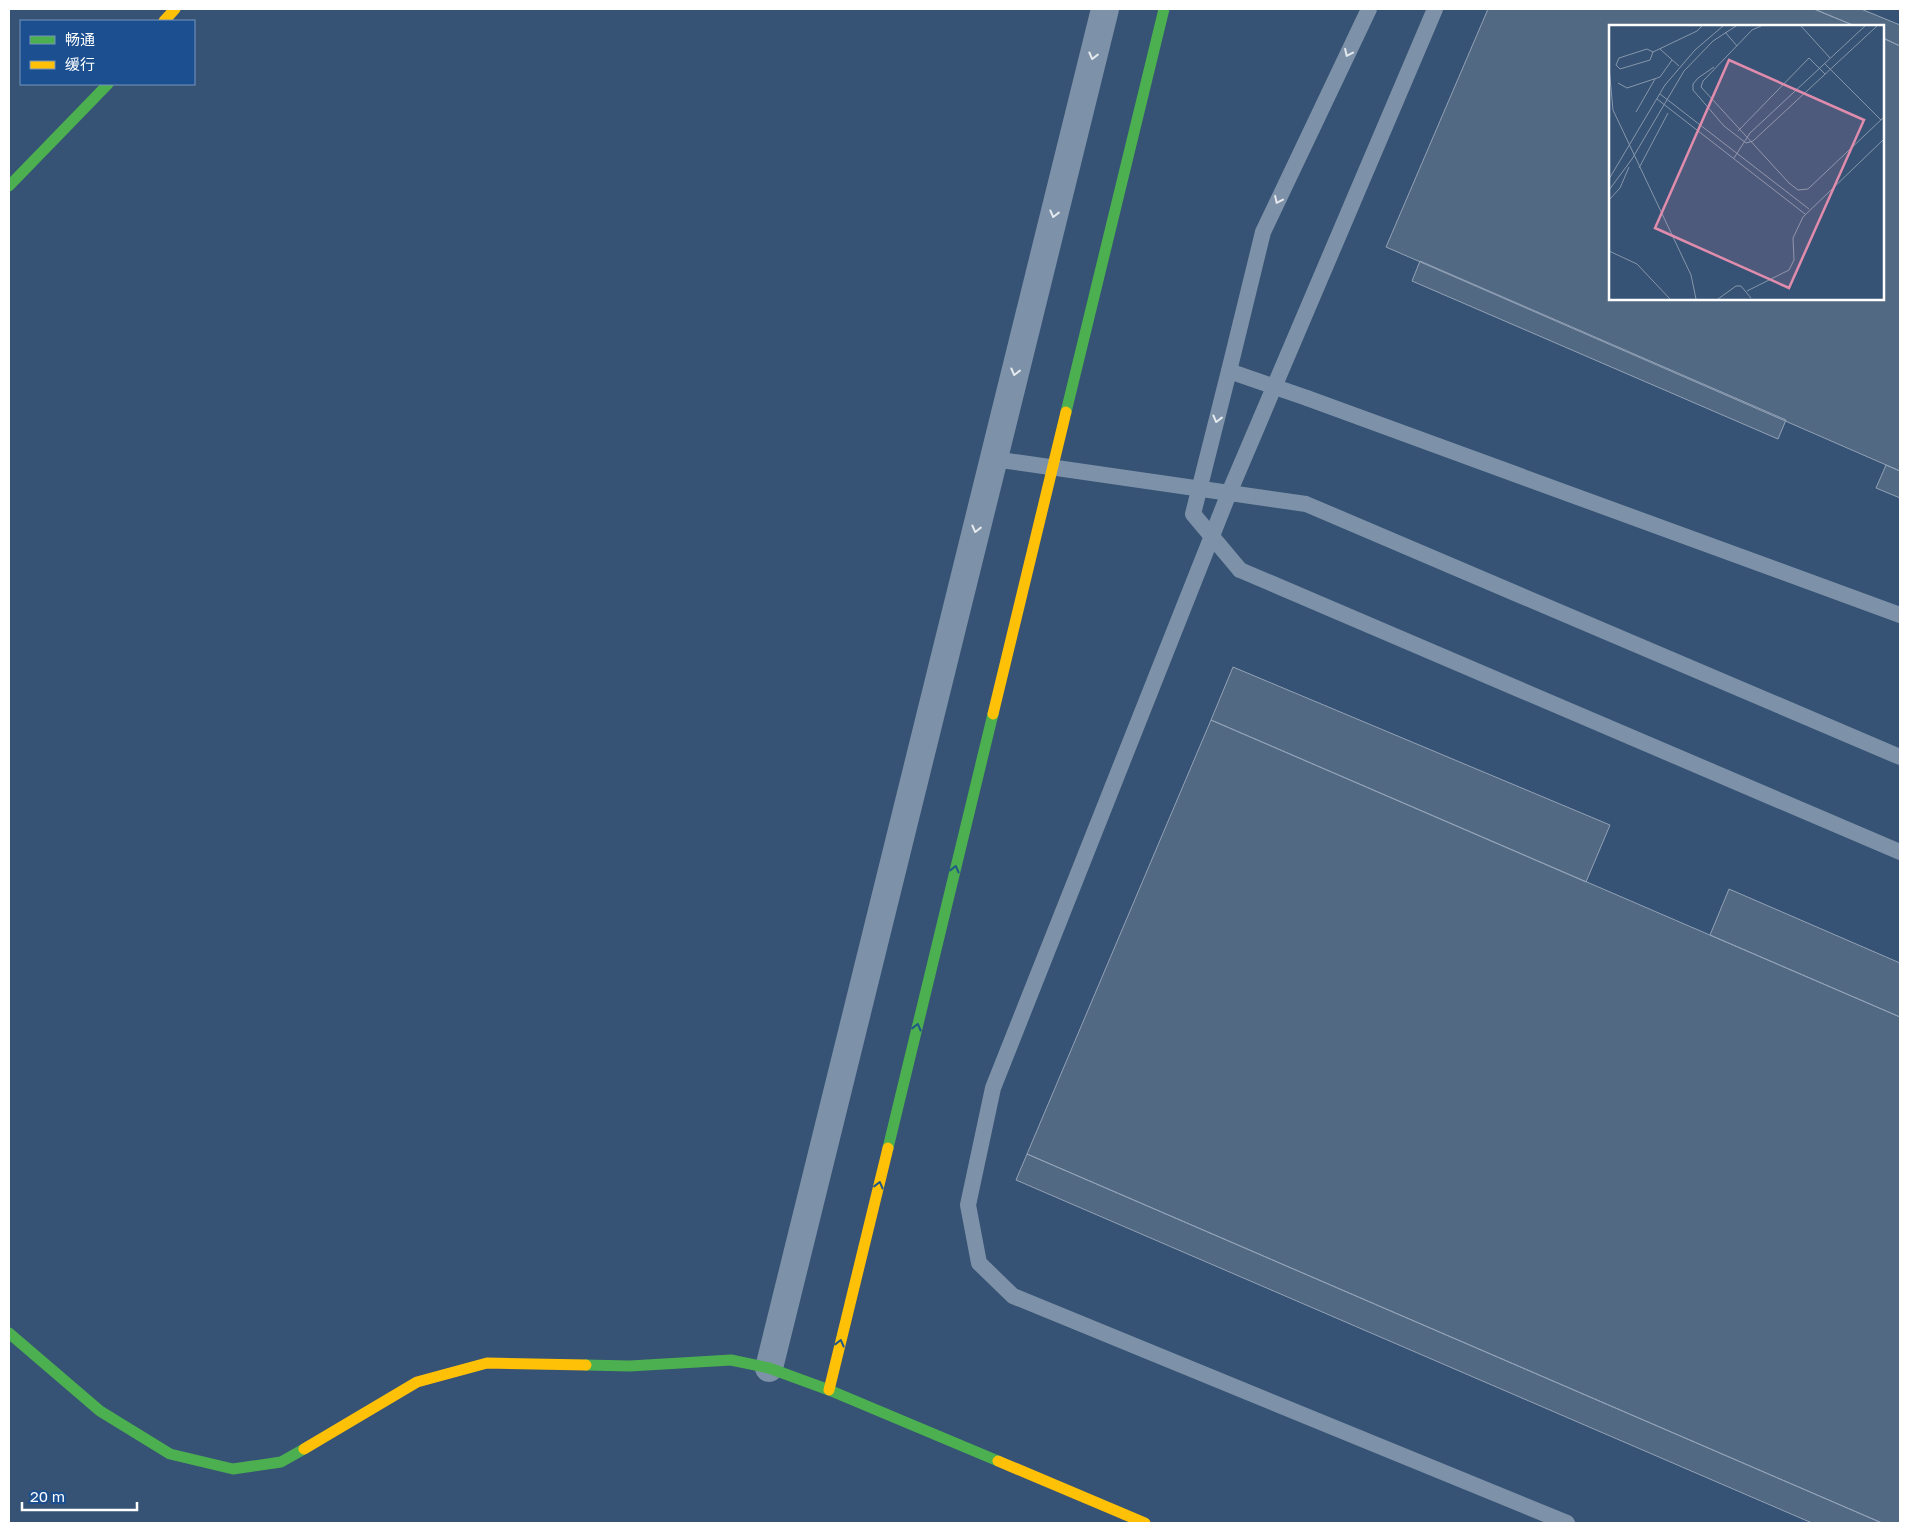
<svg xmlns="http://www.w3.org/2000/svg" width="1909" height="1532" viewBox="0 0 1909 1532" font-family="'Golos Text','Noto Sans SC',sans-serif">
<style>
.building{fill:#526984;stroke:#92a2b6}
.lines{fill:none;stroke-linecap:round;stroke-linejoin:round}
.lane{stroke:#7d92a8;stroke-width:16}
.street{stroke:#7d92a8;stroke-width:28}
.fast{stroke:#4caf50;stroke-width:11}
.slow{stroke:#ffc107;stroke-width:11}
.lane-bridge{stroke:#7d92a8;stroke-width:16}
.oneway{stroke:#e5e9ee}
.oneway2{stroke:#205989}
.inset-road{fill:none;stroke:#8697ac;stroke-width:1}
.view{fill:#e08cad;fill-opacity:0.15;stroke:#e08cad;stroke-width:2.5}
.inset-edge{fill:none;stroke:#fff;stroke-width:2.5}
</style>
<rect width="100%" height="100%" fill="#365274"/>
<path class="building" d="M1488 9H1814L1855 26H1610V299H1883V38L1900 46V471L1386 247Z
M1814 9H1861L1900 25V46L1883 38V26H1855Z
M1420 261 1786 420 1778 439 1412 281Z
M1886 465 1900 471V498L1876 488Z
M1233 667 1610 825 1586 882 1211 720Z
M1211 720 1900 1017V1523H1882L1027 1154Z
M1729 889 1900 963V1017L1710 935Z
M1027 1154 1882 1523H1812L1016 1180Z"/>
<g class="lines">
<path class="lane" d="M1435 9 1229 493 993 1088 968 1205 979 1263 1013 1296 1567 1523
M1229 371 1263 232 1369 9
M1307 398 1900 615
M994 459 1306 504 1900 757
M1240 570 1900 852"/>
<path class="street" d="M769 1368 1105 9"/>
<path class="fast" d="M9 186 108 84
M1066 412 1164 9
M888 1148 993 714
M9 1333 100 1411 170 1454 233 1469 281 1462 304 1449
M586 1365 630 1366 731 1360 769 1368 829 1390 998 1461"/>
<path class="slow" d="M164 21 175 9
M993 714 1066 412
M829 1390 888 1148
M304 1449 417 1382 487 1363 586 1365
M998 1461 1145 1523"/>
<path class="lane-bridge" d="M1240 570 1193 514 1229 371 1307 398"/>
</g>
<defs><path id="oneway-chevron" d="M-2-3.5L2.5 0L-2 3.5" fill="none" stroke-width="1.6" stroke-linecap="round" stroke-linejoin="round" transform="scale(1.25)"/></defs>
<g class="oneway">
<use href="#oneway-chevron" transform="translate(1348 53) rotate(115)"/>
<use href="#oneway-chevron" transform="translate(1093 56) rotate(104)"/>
<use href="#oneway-chevron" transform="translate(1278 200) rotate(115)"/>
<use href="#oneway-chevron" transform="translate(1054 214) rotate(104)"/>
<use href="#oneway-chevron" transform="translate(1015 372) rotate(104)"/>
<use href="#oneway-chevron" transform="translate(1217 419) rotate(104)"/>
<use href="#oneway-chevron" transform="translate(976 529) rotate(104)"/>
</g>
<g class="oneway2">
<use href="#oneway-chevron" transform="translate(955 869) rotate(-76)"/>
<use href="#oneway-chevron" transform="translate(917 1027) rotate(-76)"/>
<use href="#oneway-chevron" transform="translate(879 1185) rotate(-76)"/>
<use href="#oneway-chevron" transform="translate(840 1343) rotate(-76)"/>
</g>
<g transform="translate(1609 25)">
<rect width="275" height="275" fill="#365274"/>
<path class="inset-road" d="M152 1 143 5 94 56 92 62 180 158 189 165 199 164 275 92M192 1 221 33M116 7 128 21M51 24 70 41M44 27 38 24 10 33 7 40 11 44 41 35 44 27 88 6 93 1M215 38 272 95M0 42 4 85 82 250 87 274M105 42 89 53 84 59V65L115 101 137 118 144 116 268 1M9 58 18 63 51 52 63 35M51 69 200 184M48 74 196 189M27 87 46 54M129 106 200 33 216 49M125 133 141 108 256 1M30 143 59 88M0 154 56 60 86 25 114 1M0 165 23 134 75 46 104 16 127 1M0 175 11 163 20 142M0 226 28 239 61 274M138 266 180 245 185 235 184 213 194 192 275 114M109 274 127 261H132L142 273"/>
<path class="view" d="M120 35 255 95 180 263 46 203Z"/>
<rect width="275" height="275" class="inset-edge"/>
</g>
<rect width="1909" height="1532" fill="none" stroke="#ffffff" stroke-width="20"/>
<rect x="20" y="20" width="175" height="65" fill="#1b4f8f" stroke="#7695bc"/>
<rect x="30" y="36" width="25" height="8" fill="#4caf50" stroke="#7695bc"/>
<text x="65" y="45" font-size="15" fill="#ffffff">畅通</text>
<rect x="30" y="61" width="25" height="8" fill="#ffc107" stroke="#7695bc"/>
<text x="65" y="70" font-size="15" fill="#ffffff">缓行</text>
<path d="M22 1502v8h115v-8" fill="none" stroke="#ffffff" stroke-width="2.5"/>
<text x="30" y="1502" font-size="15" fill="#ffffff" stroke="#1b4f8f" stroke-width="4" paint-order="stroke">20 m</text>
</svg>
